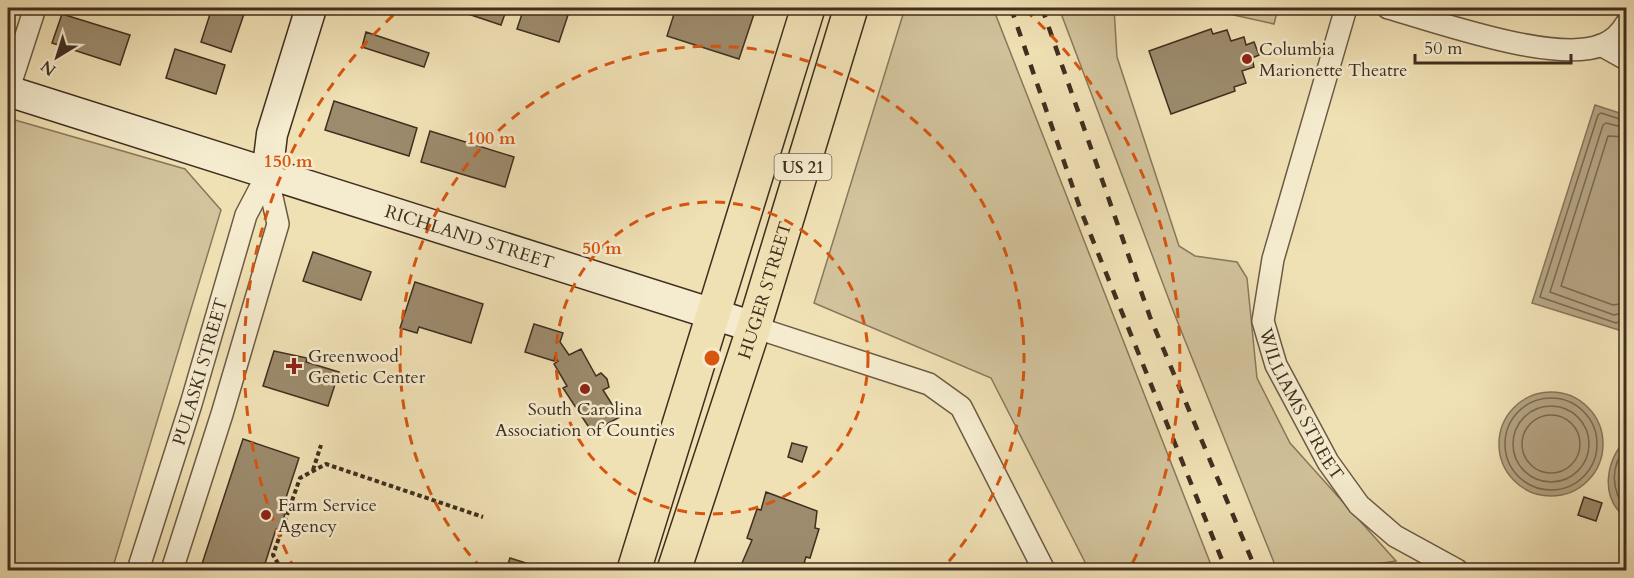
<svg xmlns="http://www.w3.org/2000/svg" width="1634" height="578" viewBox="0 0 1634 578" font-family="Cardo,serif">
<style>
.green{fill:#d2c39c;stroke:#89785e;stroke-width:1.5}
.water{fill:#b4a482;stroke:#86755a;stroke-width:1.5}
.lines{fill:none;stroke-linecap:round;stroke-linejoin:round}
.shore{stroke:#7a6950;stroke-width:1.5}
.building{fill:#9c8b6d;stroke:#402e1f;stroke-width:1.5}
.street-casing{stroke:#6c5b44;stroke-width:24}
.secondary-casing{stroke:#402e1f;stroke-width:33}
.highway-casing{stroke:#402e1f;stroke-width:36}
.path{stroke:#402e1f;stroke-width:4;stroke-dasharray:4.5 3;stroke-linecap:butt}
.street{stroke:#f5eccf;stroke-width:21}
.secondary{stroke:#f5eccf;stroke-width:30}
.highway{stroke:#f0e1b5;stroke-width:33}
.rail{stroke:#402e1f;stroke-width:4.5;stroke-dasharray:10 10;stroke-linecap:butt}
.ring{fill:none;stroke:#d7550e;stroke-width:3;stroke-dasharray:10 8}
.poi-dot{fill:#8f2418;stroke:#f5eccf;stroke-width:2}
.labels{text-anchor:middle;stroke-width:5;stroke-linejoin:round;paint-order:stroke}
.shield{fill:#f5eccf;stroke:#766754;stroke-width:1.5}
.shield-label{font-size:16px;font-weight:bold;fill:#402e1f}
.poi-label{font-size:18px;fill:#402e1f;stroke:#f5eccf;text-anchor:start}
.street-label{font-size:18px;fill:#402e1f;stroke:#f5eccf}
.centre{fill:#d7550e;stroke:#f5eccf;stroke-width:3}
.ring-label{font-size:18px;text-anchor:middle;font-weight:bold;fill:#d7550e;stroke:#f5eccf;stroke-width:5;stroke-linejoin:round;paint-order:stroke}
</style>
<rect width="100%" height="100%" fill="#f0e1b5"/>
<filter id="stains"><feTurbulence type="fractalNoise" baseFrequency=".00333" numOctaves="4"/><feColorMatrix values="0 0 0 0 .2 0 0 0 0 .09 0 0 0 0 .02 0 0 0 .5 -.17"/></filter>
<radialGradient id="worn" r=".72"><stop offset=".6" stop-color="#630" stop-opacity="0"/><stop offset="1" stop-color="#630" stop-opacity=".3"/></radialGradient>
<path class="green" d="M905 8H993L1213 570H1089L991 378 814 303Z
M1059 8H1114L1117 57 1179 246 1195 256 1237 262 1247 278 1257 378 1290 443 1396 561 1339 570H1277L1174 313Z
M1202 8H1278L1274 24Z
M8 118 185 169 221 210 112 570H22L8 566Z"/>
<path class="water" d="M1595 105 1626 115V317L1622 331 1532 303Z
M1499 444a52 52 0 1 1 104 0a52 52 0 1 1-104 0Z
M1626 439V518C1599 497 1606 461 1626 439Z"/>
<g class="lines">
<path class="shore" d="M1626 121 1601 113 1598 115 1540 297 1616 323 1626 319
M1626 128 1606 123 1603 125 1550 292 1614 315 1626 312
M1626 137 1608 136 1561 286 1613 305 1626 303
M1505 444a46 46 0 1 1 92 0a46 46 0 1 1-92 0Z
M1513 444a38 38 0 1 1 76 0a38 38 0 1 1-76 0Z
M1522 444a29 29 0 1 1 58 0a29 29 0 1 1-58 0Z
M1626 448C1609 467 1612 491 1626 510"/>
</g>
<path class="building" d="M8 8H17L8 37Z
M212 8H246L231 52 201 42Z
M460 8H507L501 25 459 11Z
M524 8H545L568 15 559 42 517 29Z
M676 8H756L739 59 667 36Z
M62 14 130 35 120 65 52 43Z
M1211 29 1213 34 1227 30 1231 41 1244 37 1246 45 1254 42 1259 55 1252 58 1254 67 1242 71 1246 83 1234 87 1235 91 1171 114 1149 51Z
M366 32 429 53 424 67 362 47Z
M175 49 225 65 216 94 166 78Z
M334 101 417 128 409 156 325 130Z
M430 131 514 157 505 187 421 162Z
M313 252 371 272 361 300 303 281Z
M415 282 483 304 471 343 419 327 417 333 400 328Z
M534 324 563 333 560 342 569 355 581 349 596 376 601 373 607 379 609 387 603 390 620 417 592 432 563 388 567 386 554 364 558 361 555 357 554 361 525 352Z
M274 351 307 358 306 362 339 372 328 406 263 386Z
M243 439 299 458 281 513 285 514 279 530 276 529 263 570H200Z
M792 443 807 447 802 462 788 457Z
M766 492 817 511 815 528 819 529 810 558 806 557 802 570H739L752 540 747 538 757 509 761 510Z
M1584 497 1602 503 1596 521 1578 515Z
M510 558 548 570H506Z"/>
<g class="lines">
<g class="street-casing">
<g id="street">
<path id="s1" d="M1346 8 1273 259 1263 321 1276 365 1328 462 1359 505 1395 536 1457 570"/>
<path d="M1388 8C1438 22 1555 64 1602 45 1613 41 1620 34 1626 24"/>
<path d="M1601 45 1626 59"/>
<path d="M8 91 35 8"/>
<path d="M754 327 929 384 961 407 1044 570"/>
<path id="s2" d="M138 570 191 404 246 215 267 175"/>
<path d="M172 570 222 414 278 224 267 175"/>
</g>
</g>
<g class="secondary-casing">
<g id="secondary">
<path id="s3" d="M8 91 754 327"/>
<path d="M267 175 272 134 311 8"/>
</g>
</g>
<g class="highway-casing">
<g id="highway">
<path d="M634 570 808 8"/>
<path id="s4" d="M674 570 754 327 851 8"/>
</g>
</g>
<path class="path" d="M313 470 321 445
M282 570 273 555 300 478 326 464 483 517"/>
<use href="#street" class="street"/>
<use href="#secondary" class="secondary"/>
<use href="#highway" class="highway"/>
<path class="rail" d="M1011 8 1081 211 1226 570
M1042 8 1150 317 1256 570"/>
</g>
<g class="ring">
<circle cx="712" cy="358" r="156"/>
<path d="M482 569A312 312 0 1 1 942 569"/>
<path d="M295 570A468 468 0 0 1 399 10M1025 10A468 468 0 0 1 1129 570"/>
</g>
<g class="poi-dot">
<circle cx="1247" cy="59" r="6"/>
<path d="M291 357h6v6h6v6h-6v6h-6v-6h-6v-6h6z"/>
<circle cx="585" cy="389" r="6"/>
<circle cx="266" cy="515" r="6"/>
</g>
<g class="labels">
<rect class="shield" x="774.5" y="154" width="57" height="26" rx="4.5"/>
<g class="shield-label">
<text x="803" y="173">US 21</text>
</g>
<g class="poi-label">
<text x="1259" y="55">Columbia<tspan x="1259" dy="21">Marionette Theatre</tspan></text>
<text x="308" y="362">Greenwood<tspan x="308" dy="21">Genetic Center</tspan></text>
<text x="585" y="415" text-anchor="middle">South Carolina<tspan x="585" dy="21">Association of Counties</tspan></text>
<text x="278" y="511">Farm Service<tspan x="278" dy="21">Agency</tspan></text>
</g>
<g class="street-label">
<text dy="6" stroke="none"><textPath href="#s3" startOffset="484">RICHLAND STREET</textPath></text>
<text dy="6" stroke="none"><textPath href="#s4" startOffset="294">HUGER STREET</textPath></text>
<text dy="6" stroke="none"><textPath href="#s2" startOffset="208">PULASKI STREET</textPath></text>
<text dy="6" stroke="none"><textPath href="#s1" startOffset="416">WILLIAMS STREET</textPath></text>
</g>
</g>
<circle cx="712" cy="358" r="9" class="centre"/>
<g class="ring-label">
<text x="491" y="144">100 m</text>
<text x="288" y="167">150 m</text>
<text x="602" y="254">50 m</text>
</g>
<rect width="1634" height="578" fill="none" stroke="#f0e1b5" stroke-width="30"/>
<rect x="9" y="9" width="1616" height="560" fill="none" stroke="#402e1f" stroke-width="3"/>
<rect x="15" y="15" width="1604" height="548" fill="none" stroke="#402e1f" stroke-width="1.5"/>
<g transform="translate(57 57) rotate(218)" stroke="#f5eccf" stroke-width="4.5" paint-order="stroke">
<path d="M0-4.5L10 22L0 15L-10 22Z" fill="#402e1f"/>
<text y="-9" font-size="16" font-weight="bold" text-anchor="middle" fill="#402e1f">N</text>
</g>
<path d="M1415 54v9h156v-9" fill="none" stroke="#402e1f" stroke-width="3"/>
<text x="1424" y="54" font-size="18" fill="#402e1f" stroke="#f5eccf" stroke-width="4.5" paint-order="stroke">50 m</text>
<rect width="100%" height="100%" filter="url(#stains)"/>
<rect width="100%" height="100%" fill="url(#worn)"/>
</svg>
